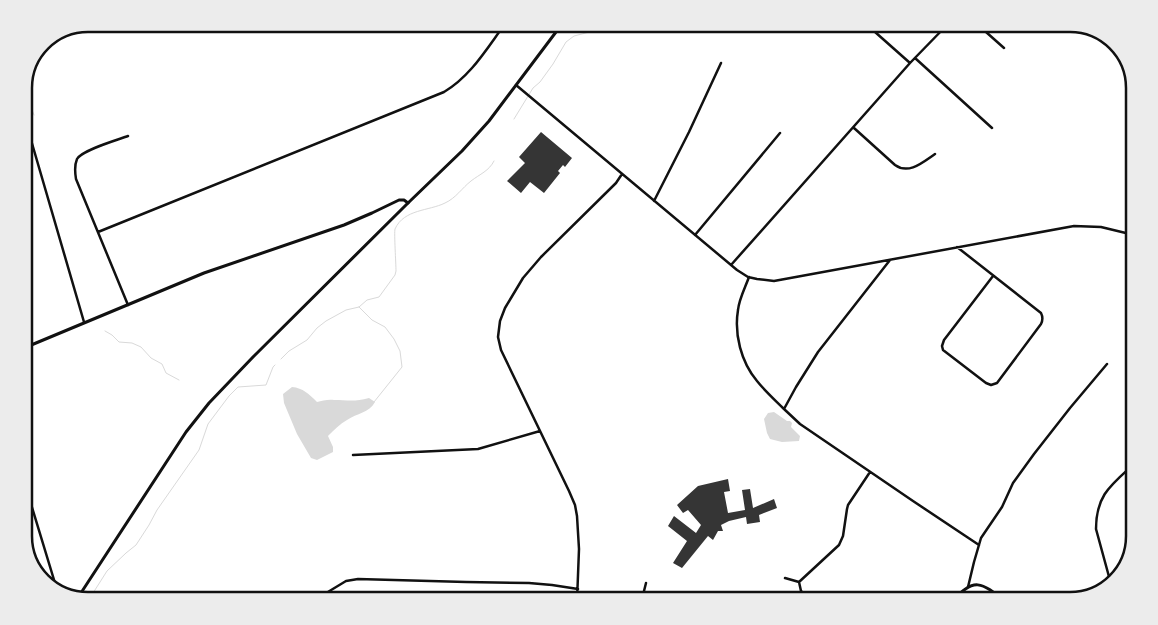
<svg xmlns="http://www.w3.org/2000/svg" width="1158" height="625" viewBox="0 0 1158 625" font-family="'Source Sans 3',sans-serif">
<style>
.water{fill:#d9d9d9}
.lines{fill:none;stroke-linecap:round;stroke-linejoin:round}
.stream{stroke:#d9d9d9;stroke-width:1}
.building{fill:#353535}
.minor{stroke:#111;stroke-width:2.5}
.tertiary{stroke:#111;stroke-width:3}
.secondary{stroke:#111;stroke-width:3}
.rim{fill:none;stroke:#111;stroke-width:2.5}
</style>
<rect width="100%" height="100%" fill="#fff"/>
<path class="water" d="M292 387C303 388 309 394 317 402 322 401 328 399 334 400 347 400 355 402 369 398L375 402C369 413 357 413 347 420 340 424 334 430 328 436L333 447V452L317 460 311 458 297 434 284 403 283 394Z
M774 412 787 421H790L792 423 791 427 800 436 799 441 782 442 770 439 767 433 764 419 768 413Z"/>
<g class="lines">
<path class="stream" d="M24 97 31 107 34 115
M514 119 533 88 540 82 553 64 566 42 574 36 609 27 626 24
M359 307 372 320 385 327 394 339 400 351 402 367 374 402
M105 331 112 335 119 342 132 343 141 347 151 358 162 364 166 373 179 380
M281 359 289 351 307 340 317 328 326 321 346 310 359 307 367 300 379 297 395 275 396 271C396 264 394 233 395 229 404 209 429 211 445 203 456 198 462 188 471 181 480 174 489 171 494 161
M88 601 107 571 126 553 136 545 149 525 157 510 199 450 208 424 229 396 238 387 266 385 273 367 275 365"/>
</g>
<path class="building" d="M541 132 572 158 565 167 563 165 558 171 560 173 544 193 530 182 521 193 507 181 525 163 519 157Z
M728 479 730 491 724 492 728 513 745 510 742 490 750 489 753 508 774 499 777 508 759 515 760 522 747 524 746 517 729 521 721 525 723 531H718L713 540 708 536 682 568 673 563 687 541 668 526 674 516 696 533 701 525 688 510 683 513 677 505 698 486Z"/>
<g class="lines">
<path class="minor" d="M866 24 910 63
M977 24 1004 48
M915 58 992 128
M516 85 737 270 748 277 757 279 774 281 1074 226 1101 227 1134 235
M854 128 895 165C909 175 923 162 935 154
M24 132 28 134 31 140 84 322
M654 201 689 132 721 63
M98 232 444 92C471 76 487 48 505 24
M695 235 780 133
M957 247 1041 313C1043 317 1043 320 1041 324L997 383 991 385 986 383 943 350 942 346 944 340 993 276
M890 260 818 352 796 387 784 409 800 424 913 501 979 545
M731 265 910 63 948 24
M749 277C745 288 739 299 738 310 734 334 741 362 757 381 765 391 775 400 784 409
M128 305 76 179C75 173 74 166 77 159 82 150 117 140 128 136
M353 455 478 449 540 431
M24 481 58 593
M785 578 799 582 801 591 811 601
M799 582 839 545 843 536 847 509 848 505 870 472
M646 583 644 591 646 601
M1111 584 1096 529C1096 495 1111 485 1134 464
M968 587 974 562 981 538 1002 507 1013 483 1034 454 1070 408 1107 364
M313 601 346 581 358 579 466 582 529 583 552 585 578 589
M577 601 579 549 577 516 575 505 569 491 501 350 498 337 500 321 505 308 523 278 541 257 616 183 622 174"/>
<path class="tertiary" d="M77 599 186 432 209 403 253 357 408 203
M953 601C973 577 982 582 1004 601"/>
<path class="secondary" d="M24 348 204 273 344 225 372 213 399 200H404L408 203 462 151 489 121 562 24"/>
</g>
<path d="M0 0H1158V625H0ZM88 32H1070A56 56 0 0 1 1126 88V536A56 56 0 0 1 1070 592H88A56 56 0 0 1 32 536V88A56 56 0 0 1 88 32Z" fill="#ececec" fill-rule="evenodd"/>
<path class="rim" d="M88 32H1070A56 56 0 0 1 1126 88V536A56 56 0 0 1 1070 592H88A56 56 0 0 1 32 536V88A56 56 0 0 1 88 32Z"/>
</svg>
